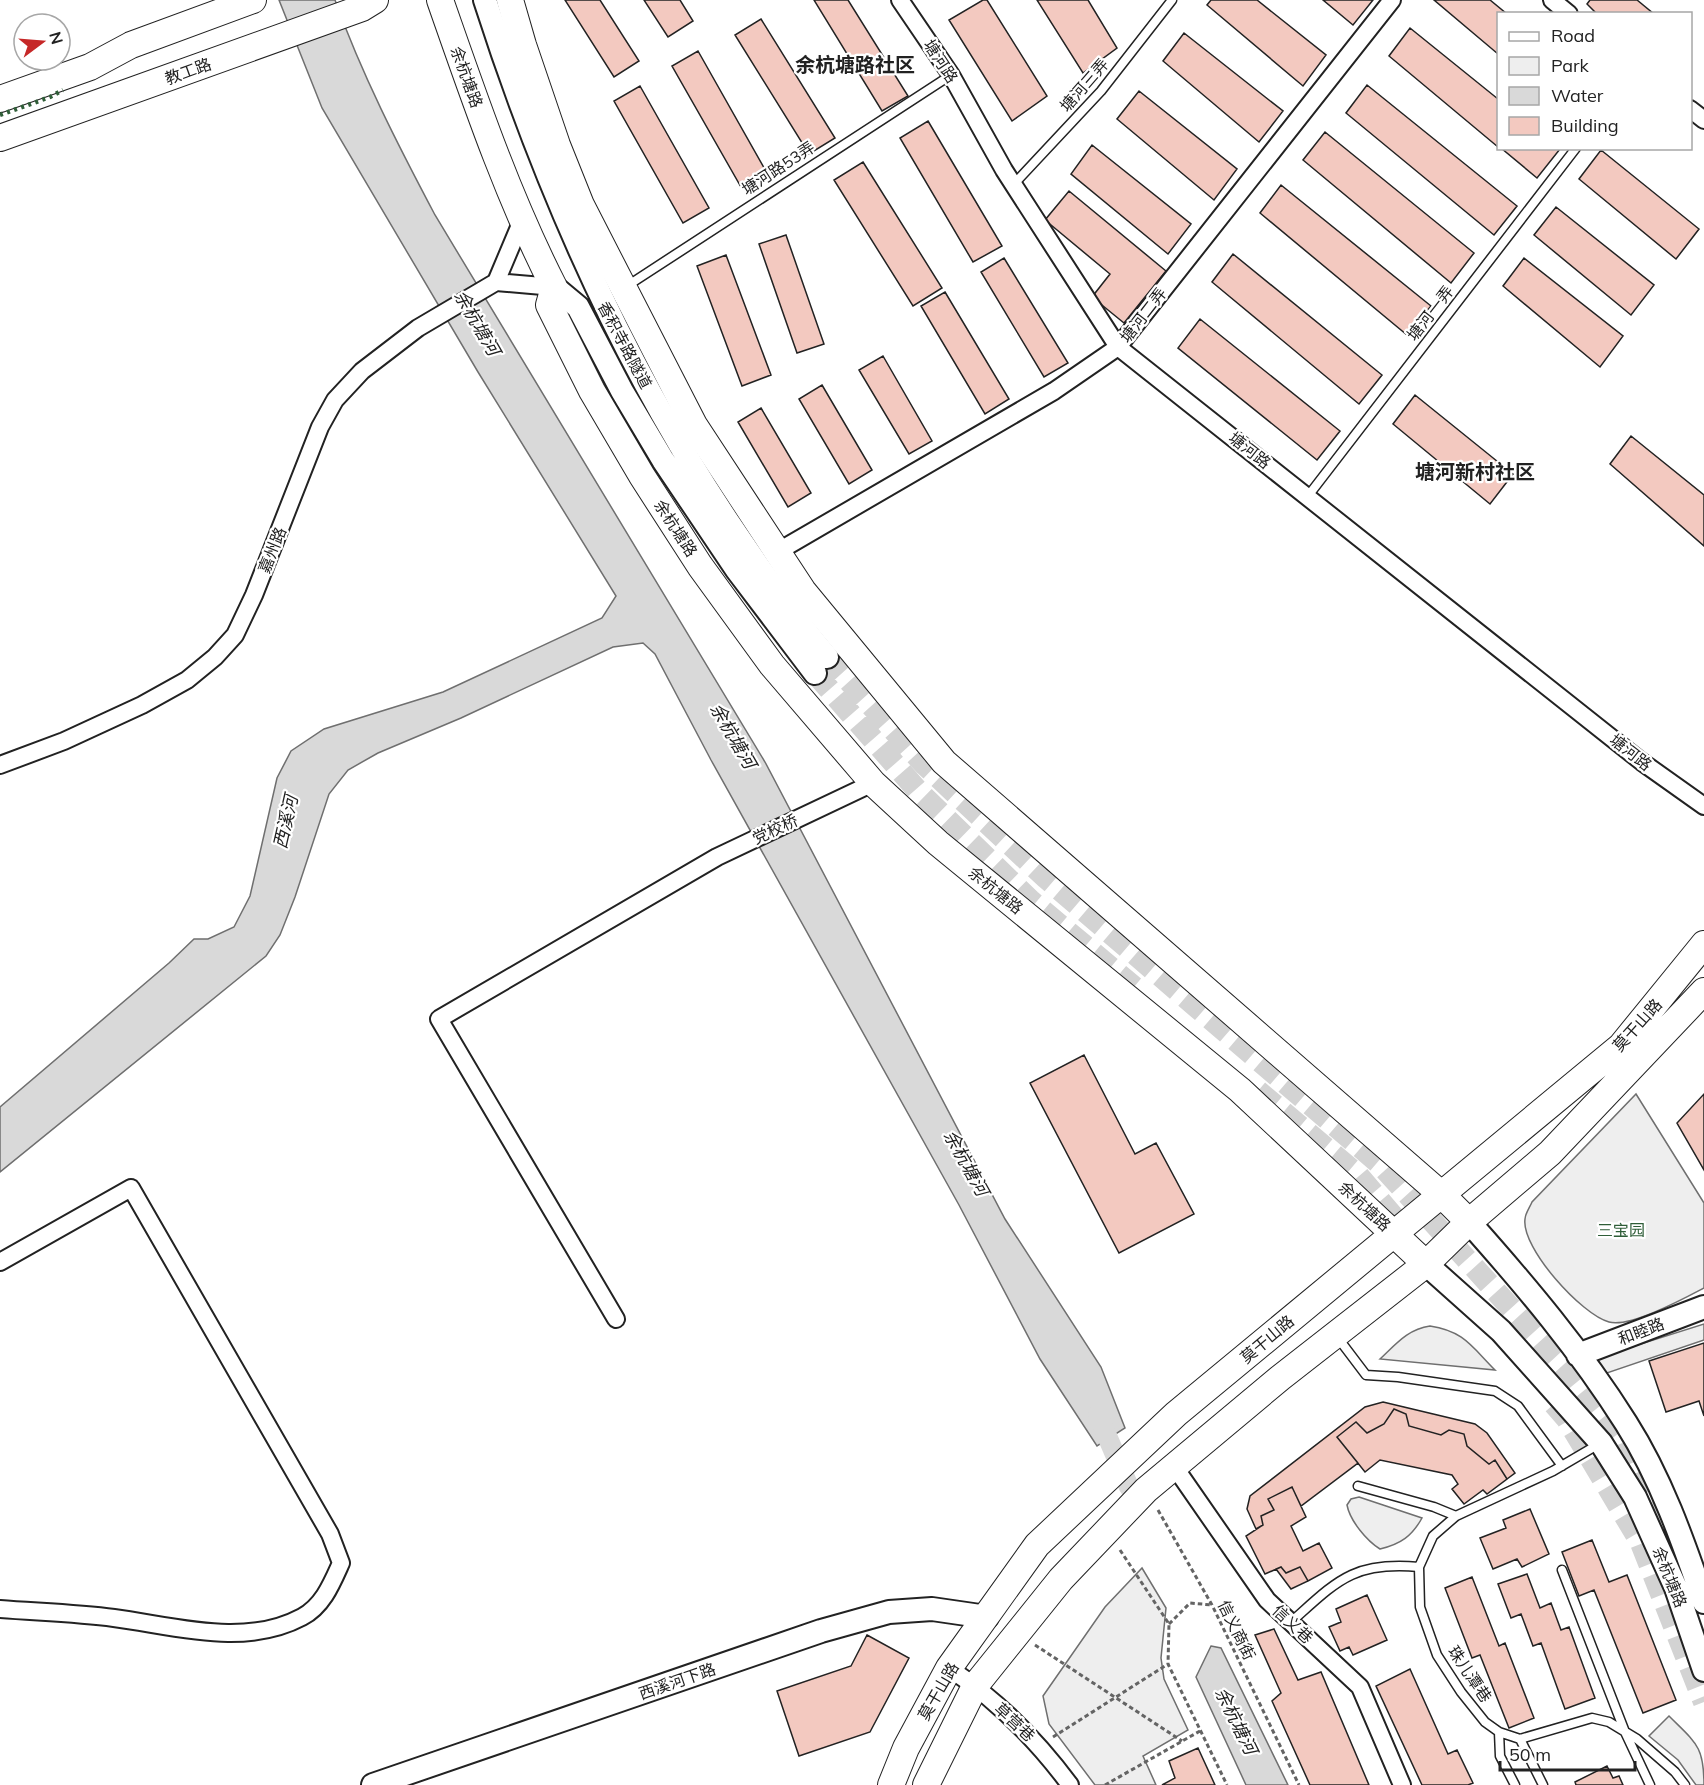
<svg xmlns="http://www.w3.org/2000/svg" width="1704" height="1785" viewBox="0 0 1704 1785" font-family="Mulish,'Noto Sans SC',sans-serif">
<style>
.green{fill:#eee;stroke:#6f6f6f;stroke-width:1.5}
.water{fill:#d9d9d9;stroke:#6f6f6f;stroke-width:1.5}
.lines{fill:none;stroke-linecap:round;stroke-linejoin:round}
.canal{stroke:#d9d9d9;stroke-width:20}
.building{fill:#f3c9c0;stroke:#222;stroke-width:1.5}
.secondary-tunnel{stroke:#d3d3d3;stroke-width:22;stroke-dasharray:22 11;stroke-linecap:butt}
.lane-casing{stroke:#222;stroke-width:11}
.street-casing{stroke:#222;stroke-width:20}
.secondary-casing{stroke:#222;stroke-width:26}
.primary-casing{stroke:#222;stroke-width:28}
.path{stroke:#646464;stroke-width:3;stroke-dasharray:4.5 3;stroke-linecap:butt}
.lane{stroke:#fff;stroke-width:8}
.street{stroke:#fff;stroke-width:16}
.secondary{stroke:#fff;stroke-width:22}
.primary{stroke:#fff;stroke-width:26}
.hedge{stroke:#2f5e38;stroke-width:4.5;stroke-dasharray:3 4.5;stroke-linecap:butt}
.labels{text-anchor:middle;stroke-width:4.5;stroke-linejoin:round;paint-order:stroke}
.street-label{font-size:16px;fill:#222;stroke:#fff}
.park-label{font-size:16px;fill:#2f5e38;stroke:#fff}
.water-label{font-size:18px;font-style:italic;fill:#222;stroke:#fff}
.quarter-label{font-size:20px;font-weight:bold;fill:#222;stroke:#fff}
</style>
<rect width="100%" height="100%" fill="#fff"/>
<path class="green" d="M1636 1094 1704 1203V1288C1685 1298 1630 1328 1609 1322 1582 1315 1521 1248 1525 1219 1525 1214 1530 1207 1532 1202Z
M1704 1324V1340L1607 1373 1593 1359Z
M1430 1326C1464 1331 1472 1347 1495 1370L1380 1359C1396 1344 1408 1329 1430 1326Z
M1359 1497 1422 1518C1412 1536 1401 1544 1380 1549 1367 1541 1350 1521 1347 1505L1351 1499Z
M1142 1568 1166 1608 1161 1658 1164 1679 1188 1730 1143 1756 1156 1785H1095L1049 1724 1043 1696 1105 1607Z
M1669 1716C1696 1743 1704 1746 1704 1785H1696L1678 1760 1649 1736Z"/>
<path class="water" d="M279 0H335C362 75 398 145 435 215L765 762 1005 1219 1101 1367 1125 1428 1097 1446 1040 1359 959 1205 711 760 655 654 643 643 613 647 461 718 378 753 348 770 329 794 295 897 280 935 266 956 0 1172V1107L169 963 194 939H208L234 927 250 896 277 778 291 751 324 729 443 692 602 618 616 596 478 372 322 108Z
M1211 1646 1221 1648 1288 1785H1246L1196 1677Z"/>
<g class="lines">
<path class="canal" d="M1098 1415 1129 1487"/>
</g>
<path class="building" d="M565 0H600L639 61 614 77Z
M644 0H680L693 21 668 37Z
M814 0H848L908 96 882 111Z
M983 0H987L1047 96 1012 121 949 20Z
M1037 0H1088L1117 48 1083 73Z
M1211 0H1257L1326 55 1303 86 1207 5Z
M1323 0H1373L1353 25Z
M1434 0H1490L1507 14H1498V54Z
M1590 0H1637L1654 14H1597L1587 4Z
M761 19 835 138 809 154 735 35Z
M1410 28 1498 99V147L1389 56Z
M1184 33 1283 111 1259 142 1163 61Z
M698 51 767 173 741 187 672 66Z
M1367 85 1517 206 1494 235 1346 113Z
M640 86 709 208 683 223 614 101Z
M1139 91 1237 169 1214 200 1117 119Z
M928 121 1002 246 973 262 900 138Z
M1325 132 1474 253 1451 283 1303 160Z
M1092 145 1191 224 1168 254 1071 174Z
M1501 148H1560V149L1537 178Z
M1601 150 1699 229 1676 259 1579 179Z
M863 162 942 288 913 306 834 180Z
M1281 185 1431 306 1407 335 1260 213Z
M1069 191 1166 271 1124 323 1092 297 1110 274 1045 220Z
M1556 207 1654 285 1631 315 1534 235Z
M786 235 824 344 797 353 759 244Z
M1233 254 1382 375 1359 404 1212 282Z
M726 255 771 375 742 386 697 266Z
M1004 258 1068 363 1044 377 981 272Z
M1524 258 1623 336 1600 367 1503 286Z
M945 292 1009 399 985 414 921 306Z
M1200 319 1340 431 1317 460 1178 348Z
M883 356 932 441 909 454 859 370Z
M822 385 872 470 849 484 799 399Z
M1415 395 1513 474 1490 504 1393 424Z
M761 408 811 493 788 507 738 422Z
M1631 436 1704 495V546L1610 464Z
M1084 1055 1135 1154 1156 1143 1194 1214 1119 1253 1030 1083Z
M1704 1094V1170L1677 1123Z
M1704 1343V1416L1699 1401 1666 1412 1649 1361Z
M1383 1402 1475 1424 1487 1433 1515 1473 1507 1479 1495 1460 1489 1464 1467 1446 1464 1434 1449 1430 1441 1435 1409 1426 1406 1414 1394 1409 1384 1424 1367 1433 1356 1422 1337 1437 1358 1463 1301 1506 1292 1487 1268 1499 1274 1510 1261 1516 1263 1525 1256 1529 1247 1509 1250 1496 1365 1407Z
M1394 1409 1406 1414 1409 1426 1441 1435 1449 1430 1464 1434 1467 1446 1489 1464 1495 1460 1507 1479 1487 1494 1483 1490 1464 1504 1452 1489 1458 1484 1452 1475 1380 1460 1365 1472 1337 1437 1356 1422 1367 1433 1384 1424Z
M1292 1487 1306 1517 1291 1526 1303 1551 1319 1543 1332 1568 1308 1581 1300 1567 1286 1573 1281 1567 1265 1574 1246 1536 1263 1525 1261 1516 1274 1510 1268 1499Z
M1530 1509 1549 1554 1522 1567 1517 1559 1493 1569 1480 1538 1506 1528 1503 1520Z
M1592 1540 1609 1582 1627 1575 1676 1700 1643 1713 1594 1590 1579 1596 1562 1552Z
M1281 1567 1286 1573 1300 1567 1308 1581 1291 1589 1276 1569Z
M1527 1574 1540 1608 1551 1603 1561 1630 1569 1627 1595 1698 1565 1709 1541 1643 1533 1646 1521 1614 1511 1618 1498 1584Z
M1472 1577 1499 1646 1505 1643 1534 1718 1509 1728 1480 1655 1472 1658 1445 1588Z
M1367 1595 1387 1640 1353 1655 1349 1647 1340 1651 1329 1627 1341 1622 1336 1609Z
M1274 1629 1298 1680 1321 1672 1369 1785H1310L1272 1701 1281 1693 1255 1635Z
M867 1635 909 1658 870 1732 799 1756 777 1691 851 1666Z
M1410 1669 1448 1754 1457 1750 1473 1783 1468 1785H1422L1376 1686Z
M1198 1748 1215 1785H1162L1175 1778 1169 1761Z
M1607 1766 1613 1778 1619 1776 1623 1785H1576L1575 1782Z"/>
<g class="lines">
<path class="secondary-tunnel" d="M827 657 925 765 1046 878 1381 1165 1571 1374 1624 1439 1659 1525
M815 673 919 792 1030 900 1134 987
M1258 1091 1358 1175 1409 1235
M1554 1404 1567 1419 1641 1543 1704 1702"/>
<g class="lane-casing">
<path id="lane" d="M1013 185 1101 91 1172 0
M627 286 951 75
M1308 496 1576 148
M1338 1338 1366 1375 1398 1377 1495 1391 1518 1406 1562 1466
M1599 1444 1553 1471 1456 1516 1433 1536 1419 1567 1420 1607 1437 1655 1461 1692 1485 1722 1499 1732 1520 1739 1592 1718 1609 1722 1637 1739 1675 1772 1685 1785
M1358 1486 1434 1507 1456 1516
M1562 1570 1625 1732 1650 1785
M1291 1622C1337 1581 1353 1561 1419 1567
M1499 1732 1500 1756 1515 1785
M1520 1739 1543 1785"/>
</g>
<g class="street-casing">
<path id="street" d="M900 0 951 75 1004 170 1118 347 1642 762 1704 806
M1552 0 1569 14
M1690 109 1704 120
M496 282 523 218
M777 552 1054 391 1118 347 1392 0
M0 765 64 741 142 705 187 680 215 657 235 635 254 595 320 427 335 400 362 371 418 328 496 282 554 287
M0 1262 131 1188 330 1534 341 1563C332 1583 323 1606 302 1617 244 1648 175 1626 114 1618 76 1613 38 1612 0 1609
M616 1319 439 1019 717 857 873 783
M1174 1466 1267 1600 1360 1687 1402 1785
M949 1668C997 1700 1036 1739 1070 1785"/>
</g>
<g class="secondary-casing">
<path id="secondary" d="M485 0C545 187 623 366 733 529 763 573 792 616 827 657
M554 287 578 307 622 391 663 460 737 570 815 673
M1469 1222C1526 1286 1580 1350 1626 1423 1661 1478 1683 1541 1704 1602
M1426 1264 1501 1331 1601 1443 1635 1497 1676 1588 1704 1670
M1578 1355 1704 1307
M373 1785 821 1631 889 1612 932 1609 987 1617"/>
</g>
<g class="primary-casing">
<path id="primary" d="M440 0C474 97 507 195 554 287L549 305 592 391 642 476 700 566 772 665 873 783 938 843 1240 1090 1426 1264
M510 0 523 45 557 145 581 205 694 425 803 591 944 762 1442 1195 1469 1222
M0 99 90 67 131 45 253 0
M0 138 362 8 375 0
M891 1785 906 1748 949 1668 1037 1545 1176 1414 1621 1046 1704 944
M926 1785 975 1686 1061 1579 1146 1490 1280 1378 1426 1264 1469 1222 1550 1153 1704 991"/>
</g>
<path class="path" d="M1158 1510 1212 1605 1299 1785
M1120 1550 1169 1624 1168 1664 1227 1785
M1169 1624 1190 1603 1212 1605
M1035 1645 1182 1741
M1053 1737 1168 1664
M1105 1785 1200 1731"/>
<use href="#lane" class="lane"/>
<use href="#street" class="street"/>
<use href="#secondary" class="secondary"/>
<use href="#primary" class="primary"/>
<path class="hedge" d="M0 115 50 97 63 90"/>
</g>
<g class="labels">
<g class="street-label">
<text transform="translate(941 61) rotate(57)" y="6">塘河路</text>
<text transform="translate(188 71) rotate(-20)" y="6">教工路</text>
<text transform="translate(467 77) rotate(70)" y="6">余杭塘路</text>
<text transform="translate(1084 85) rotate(-49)" y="6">塘河三弄</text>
<text transform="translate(778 168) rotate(-33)" y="6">塘河路53弄</text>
<text transform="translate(1430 313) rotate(-52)" y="6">塘河一弄</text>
<text transform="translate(1143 315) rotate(-52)" y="6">塘河二弄</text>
<text transform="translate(625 345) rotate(62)" y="6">香积寺路隧道</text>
<text transform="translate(1250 450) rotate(38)" y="6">塘河路</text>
<text transform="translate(676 528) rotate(57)" y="6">余杭塘路</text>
<text transform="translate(272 550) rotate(-68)" y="6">嘉州路</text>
<text transform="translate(1631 752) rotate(38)" y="6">塘河路</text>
<text transform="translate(775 829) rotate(-25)" y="6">党校桥</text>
<text transform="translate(996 890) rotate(39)" y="6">余杭塘路</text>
<text transform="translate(1637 1025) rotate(-48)" y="6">莫干山路</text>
<text transform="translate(1365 1206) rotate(43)" y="6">余杭塘路</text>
<text transform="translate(1641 1331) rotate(-21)" y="6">和睦路</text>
<text transform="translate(1267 1339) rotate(-40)" y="6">莫干山路</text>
<text transform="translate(1670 1577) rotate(68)" y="6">余杭塘路</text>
<text transform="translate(1293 1624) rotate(43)" y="6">信义巷</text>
<text transform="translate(1237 1630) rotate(64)" y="6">信义商街</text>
<text transform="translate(1470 1674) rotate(56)" y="6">珠儿潭巷</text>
<text transform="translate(677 1681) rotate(-19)" y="6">西溪河下路</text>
<text transform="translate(938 1691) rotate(-60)" y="6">莫干山路</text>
<text transform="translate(1015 1722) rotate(43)" y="6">草营巷</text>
</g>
<g class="park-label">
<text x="1621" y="1236">三宝园</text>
</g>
<g class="water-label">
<text transform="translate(477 323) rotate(60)" y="6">余杭塘河</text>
<text transform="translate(733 736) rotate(60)" y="6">余杭塘河</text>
<text transform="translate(286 822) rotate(-77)" y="6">西溪河</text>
<text transform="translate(966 1163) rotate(61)" y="6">余杭塘河</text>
<text transform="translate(1236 1721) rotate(64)" y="6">余杭塘河</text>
</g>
<g class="quarter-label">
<text x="855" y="72">余杭塘路社区</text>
<text x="1475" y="479">塘河新村社区</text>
</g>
</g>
<rect x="1497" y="12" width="195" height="138" fill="#ffffff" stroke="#a7a7a7" stroke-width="1.5"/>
<rect x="1509" y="32" width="30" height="9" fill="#ffffff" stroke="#a7a7a7" stroke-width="1.5"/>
<text x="1551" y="42" font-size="18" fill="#222222">Road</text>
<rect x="1509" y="57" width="30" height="18" fill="#eeeeee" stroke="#a7a7a7" stroke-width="1.5"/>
<text x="1551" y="72" font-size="18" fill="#222222">Park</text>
<rect x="1509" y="87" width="30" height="18" fill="#d9d9d9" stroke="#a7a7a7" stroke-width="1.5"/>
<text x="1551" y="102" font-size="18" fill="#222222">Water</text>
<rect x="1509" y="117" width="30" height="18" fill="#f3c9c0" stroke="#a7a7a7" stroke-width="1.5"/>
<text x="1551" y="132" font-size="18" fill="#222222">Building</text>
<g transform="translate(42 42) rotate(74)"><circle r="28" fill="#ffffff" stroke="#a7a7a7" stroke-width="1.5"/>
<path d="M0-4.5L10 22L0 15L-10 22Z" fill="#c62828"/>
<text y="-9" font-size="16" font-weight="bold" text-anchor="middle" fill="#222222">N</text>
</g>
<path d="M1500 1761v9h135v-9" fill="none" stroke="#222222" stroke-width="3"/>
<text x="1509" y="1761" font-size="18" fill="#222222" stroke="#ffffff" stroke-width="4.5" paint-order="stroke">50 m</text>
</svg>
